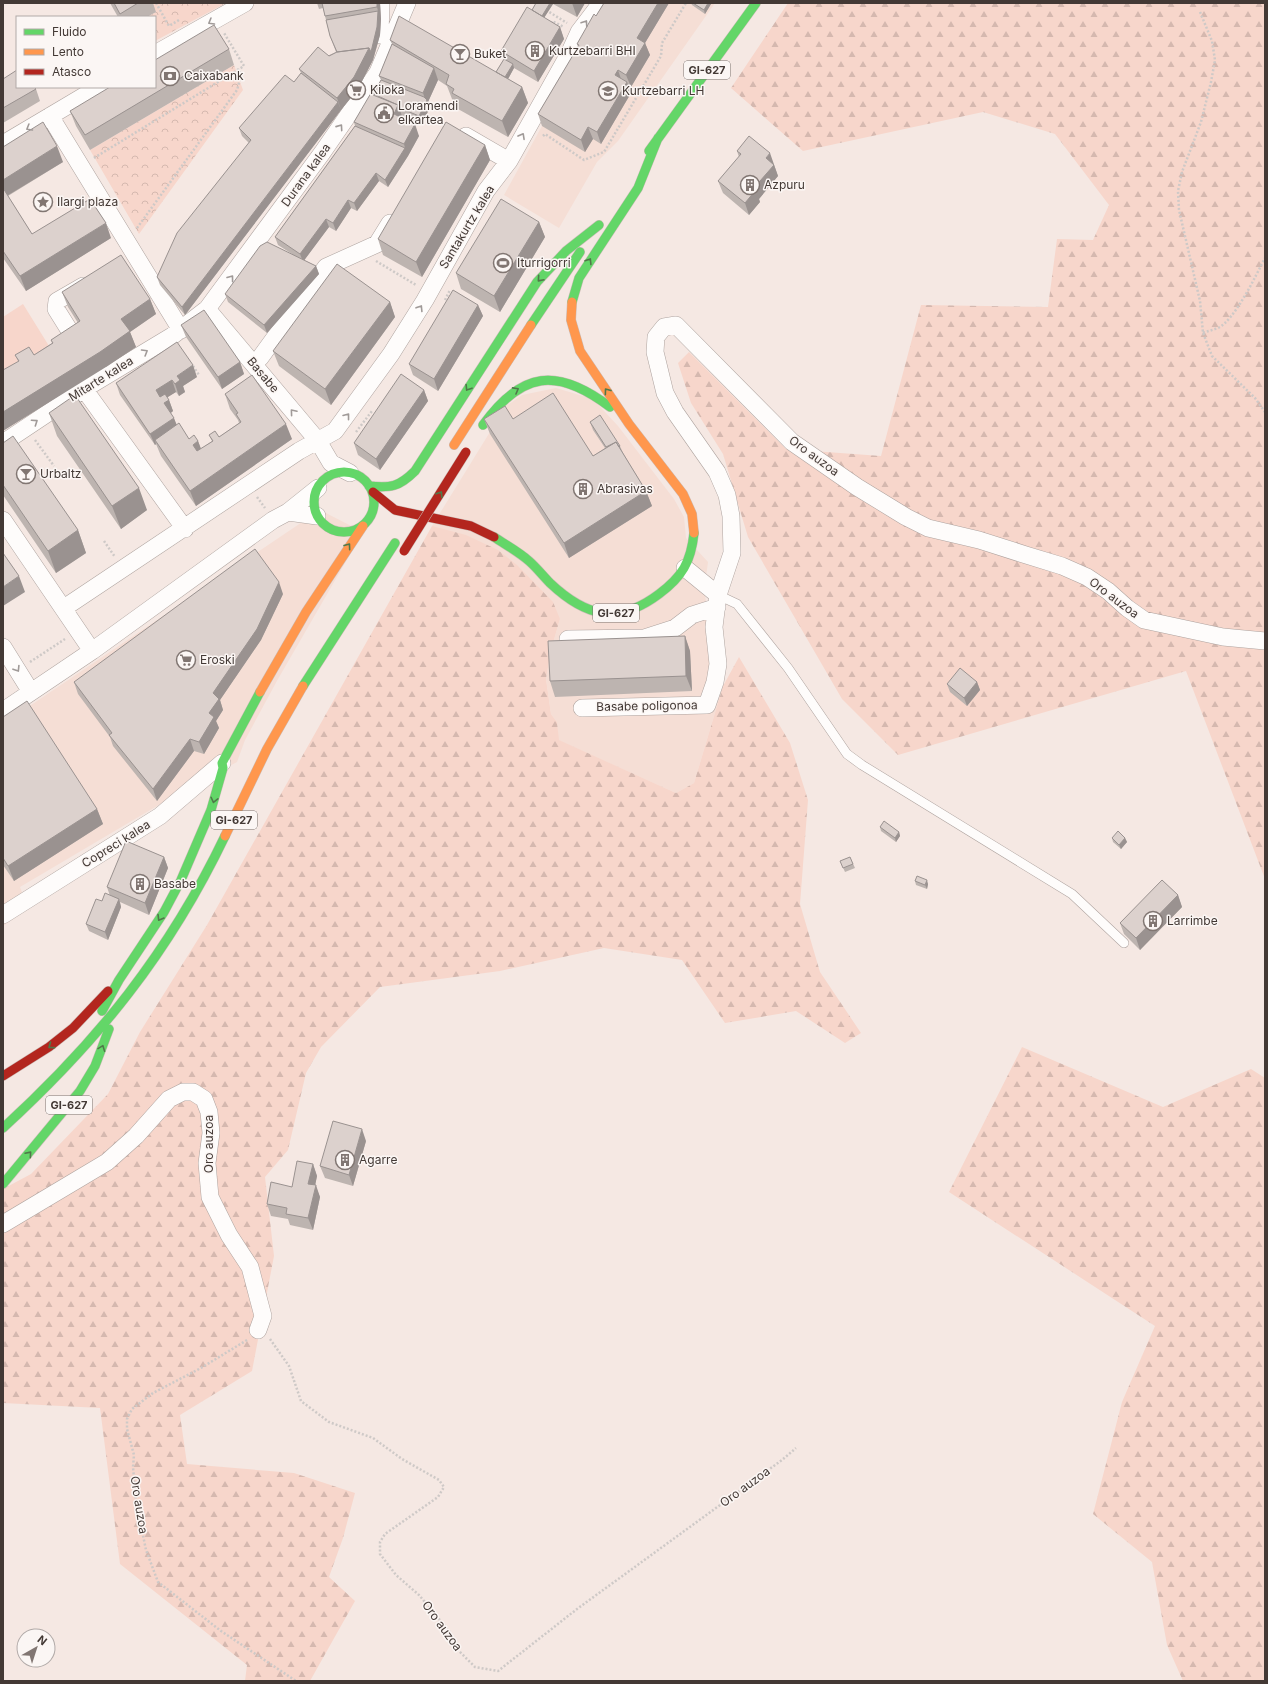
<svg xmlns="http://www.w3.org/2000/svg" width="1268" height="1684" viewBox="0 0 1268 1684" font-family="Inter,sans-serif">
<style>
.built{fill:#f5ded5}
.forest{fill:url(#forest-firs)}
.park{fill:url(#park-crowns)}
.pitch{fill:#f7d6cb}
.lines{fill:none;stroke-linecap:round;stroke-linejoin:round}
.lane-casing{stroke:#aea39f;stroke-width:10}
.street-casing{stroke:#aea39f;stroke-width:18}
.fast-casing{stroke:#cbbcb7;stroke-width:10}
.slow-casing{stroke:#cbbcb7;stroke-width:10}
.jam-casing{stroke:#cbbcb7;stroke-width:10}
.path{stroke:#cec9c7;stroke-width:2.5;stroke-dasharray:2 2;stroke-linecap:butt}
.lane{stroke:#fefcfb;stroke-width:9}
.street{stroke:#fefcfb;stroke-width:17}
.fast{stroke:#63d668;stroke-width:9}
.slow{stroke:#ff974d;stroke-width:9}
.jam{stroke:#b3261e;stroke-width:9}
.jam-bridge-casing{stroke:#cbbcb7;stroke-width:10;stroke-linecap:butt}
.jam-bridge{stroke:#b3261e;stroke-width:9}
.wall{fill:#bdb4b0}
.shaded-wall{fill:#9a9290}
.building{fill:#dcd1cd;stroke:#9a9290}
.oneway{stroke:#a09a98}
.oneway2{stroke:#507849}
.labels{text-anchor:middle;stroke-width:3;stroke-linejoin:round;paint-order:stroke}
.shield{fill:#fbf6f4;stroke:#7a726e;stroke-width:1}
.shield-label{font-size:11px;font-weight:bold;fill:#433935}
.poi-label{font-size:12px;fill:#433935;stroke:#fbf6f4;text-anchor:start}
.street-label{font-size:12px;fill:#433935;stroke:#fbf6f4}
</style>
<defs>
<pattern id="forest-firs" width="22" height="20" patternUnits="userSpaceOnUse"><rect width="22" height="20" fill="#f7d6cb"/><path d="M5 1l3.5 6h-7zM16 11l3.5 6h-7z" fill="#d5b8af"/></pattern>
<pattern id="park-crowns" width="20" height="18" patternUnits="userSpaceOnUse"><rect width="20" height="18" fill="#f7d6cb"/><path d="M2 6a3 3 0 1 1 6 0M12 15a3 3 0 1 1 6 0" fill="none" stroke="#d5b8af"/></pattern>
</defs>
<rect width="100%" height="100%" fill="#f5e8e3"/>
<path class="built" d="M615 3H715L618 141 597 162 559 228 504 195 542 126Z
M556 388 593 399 618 426 674 499 684 517 686 538 708 562 704 591 723 686 694 783 676 793 558 740 557 722 551 714 546 679 551 650 560 619 432 526 506 406 522 395Z
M320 510 363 532 278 679 245 740 237 762 179 793 20 887 28 909 3 926V724Z"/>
<path class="forest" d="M788 3H1265V879L1186 671 898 755 842 699 748 537 723 454 691 403 678 363 689 352 786 449 881 456 921 305 1048 307 1057 239 1093 240 1109 205 1055 134 983 112 803 151 731 88Z
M432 526 466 535 498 550 517 565 553 602 560 619 551 650 546 679 551 714 557 722 559 740 676 793 694 783 723 686 739 657 790 743 808 800 800 904 820 972 861 1033 845 1043 796 1011 725 1023 682 960 604 948 500 971 380 987 321 1047 306 1073 288 1150 265 1177 274 1256 252 1371 180 1415 187 1464 294 1473 355 1493 343 1538 329 1577 355 1601 310 1681H245L247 1665 120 1564 100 1408 3 1403V1189L31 1174 108 1094 140 1032 207 925Z
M1022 1047 1163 1107 1251 1069 1265 1078V1679L1263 1681H1183L1167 1645 1152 1562 1093 1514 1122 1402 1155 1326 949 1192Z"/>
<path class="park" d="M151 3H226L155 41V17H147L156 12Z
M234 65 243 90 139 234 90 150Z"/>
<path class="pitch" d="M23 304 49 346 3 375V317Z"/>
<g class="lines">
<g class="lane-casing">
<path id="lane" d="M718 595 737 604 788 668 847 754 862 765 1072 894 1124 943"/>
</g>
<g class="street-casing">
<path id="street" d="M381 3 380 35 404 31
M155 54 245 3
M50 116 181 330
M466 136 509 161
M3 144 99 87
M207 309 318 441 331 463 350 473
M71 333 56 309 57 301 83 286
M260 358 326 267 377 244 390 223
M84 389 185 529
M3 443 84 389 172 336 207 309 322 153 378 72 407 3
M288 512 317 516
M3 520 92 651
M685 568 718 595
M64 608 299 451 335 431 391 354 425 300 486 191 509 161 569 54 579 32 601 3
M568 639 644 638 675 628 692 615 717 607
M3 647 31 692
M582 708 707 705 715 682 718 664 714 627 718 595 732 553 731 516 727 495 717 472 675 412 665 393 655 352 656 337 664 327 676 325 792 442 857 487 906 517 928 528 979 540 1026 555 1062 566 1087 577 1108 591 1127 608 1144 620 1223 637 1265 641
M3 711 92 651 273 520 288 512 318 488
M3 915 160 816 222 763
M3 1224 107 1162 136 1136 169 1099 183 1092H193L204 1099 209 1112 211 1133 207 1163 210 1197 229 1235 250 1267 263 1316 258 1330"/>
</g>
<g class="fast-casing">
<path id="fast" d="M649 151 756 3
M572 302 579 278 638 188 658 138
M531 325 580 252
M483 425C522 371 557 367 610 407
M314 502a30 30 0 1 1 60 0a30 30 0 1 1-60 0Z
M369 486C391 488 399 487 415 471L537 282 566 251 599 225
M494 537C506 545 519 552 529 561 537 568 543 576 550 583 586 617 618 625 659 594 682 577 691 562 694 533
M303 686 395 543
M102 1011 119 980 164 912 181 880 211 810 223 768 222 763 260 692
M3 1128C98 1041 169 953 225 836
M3 1184 80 1091 95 1066 109 1029"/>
</g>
<g class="slow-casing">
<path id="slow" d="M572 302 571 320 580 351 629 424 683 494 692 514 694 533
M454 445 531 325
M260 692 306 612 363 526
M225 836 267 749 303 686"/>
</g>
<g class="jam-casing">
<path id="jam" d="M373 492 395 510 471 526 494 537
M3 1076 49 1047 73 1028 108 991"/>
</g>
<path class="path" d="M156 3 169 26 179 20
M546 10 567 23
M1200 12 1212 41 1215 60 1211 82 1201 122 1182 172 1178 191 1179 210 1200 301 1203 333 1212 356 1255 398 1265 412
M551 23 552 21 564 27
M543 136 545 134 584 160 604 152 661 56 662 43 686 3
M94 158 244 66 224 33
M137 228 237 90 241 76 239 69
M376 261 416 285
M445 300 450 290
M1203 333C1208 331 1213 330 1218 328 1235 320 1256 275 1265 258
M193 366 199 375
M356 432 372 411
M35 440 54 466
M257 497 265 508
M104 541 115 557
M30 662 65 639
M270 1339 289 1366 301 1401 329 1422 373 1438 402 1459 439 1480 444 1487 438 1497 385 1534 380 1542V1554L396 1575 419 1595 449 1631 458 1650 475 1667 498 1671 577 1609 782 1460 796 1448
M247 1340 201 1368 153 1393 132 1409 127 1419V1429L134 1455 133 1467 136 1501 146 1550 158 1582 221 1631 296 1681"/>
<use href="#lane" class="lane"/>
<use href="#street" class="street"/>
<use href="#fast" class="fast"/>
<use href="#slow" class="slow"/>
<use href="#jam" class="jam"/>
<g class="jam-bridge-casing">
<path id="jam-bridge" d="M404 551 466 452"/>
</g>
<use href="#jam-bridge" class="jam-bridge"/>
</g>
<path class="wall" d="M110 3H153L156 12 147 17H118Z
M317 3H380L381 19 380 35 373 60 358 89 341 110 185 315 160 285 157 277 249 143 242 136 239 128 294 82 301 73 299 69 336 52 330 36 323 8 319 9Z
M536 3H585L577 17 553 4 544 18 560 27 564 39 538 82 514 68 508 79 522 87 528 103 508 137 458 109 455 102 452 99 447 86 438 80 428 102 430 108 421 124 402 116V118L419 136 408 156 388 187 379 181 357 211 351 208 336 231 329 227 304 260 316 266 319 274 267 333 228 302 225 294 292 254 278 245 275 237 355 126 354 122 373 95 381 80 379 76 392 44 390 40 496 72 504 59 501 51 532 10Z
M604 3H669L645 43 650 55 631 87 628 85 631 93 601 144 593 139 585 152 542 126 538 114 578 47 577 44 596 16Z
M691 3H711V4L705 14 692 5Z
M229 49 234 65 90 150 76 126 70 111Z
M3 79 36 89 40 101 3 123Z
M485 145 490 160 422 277 383 255 378 239Z
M3 147 63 162 8 196 32 234 111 238 26 291 3 258Z
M737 151 774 164V165L778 176 759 199 760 202 749 215 723 193 718 181 739 157Z
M539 222 545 237 500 312 461 289 456 273Z
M62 292 150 299 156 314 130 332 136 347 106 367 18 361 15 355H34L52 343 51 340 78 323 68 307Z
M390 302 395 317 331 405 279 366 273 351Z
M478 305 483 316 438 391 413 375 409 364Z
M181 325 240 362 244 374 222 389 186 337Z
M197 377 183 386 185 392 179 396 176 392 167 397 169 400 173 411 171 413 177 425 189 439 198 441 201 449 212 441 209 435 219 437 239 423 238 420 230 409 225 394 292 439 196 506 161 456 156 444 155 445 120 395 116 383Z
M424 390 428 401 380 470 358 455 354 443Z
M49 413 147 510 121 529 57 436Z
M484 419H513L593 456 605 448 593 430 590 422 620 446 623 453 646 491 652 506 569 558 490 434Z
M3 443 78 530 86 553 56 573 3 495Z
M283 594 261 640 220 700 223 710 216 721 219 728 204 754 194 751 157 801 113 746 110 737 78 694 74 682Z
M685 636 690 651 692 691 555 697 550 681Z
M977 682 980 690 967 706 950 692 947 684Z
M3 717 97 809 103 824 14 881 3 865Z
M880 827 899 832 900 836 896 842 881 831Z
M1112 838H1125L1127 842 1121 849 1113 842Z
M164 857 168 868 149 915 120 902 121 907 108 940 89 931 86 924 102 901 110 896 107 887Z
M850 857 855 868 845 872 840 861Z
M915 881 928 884 927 889 916 885Z
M1178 895 1182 907 1140 950 1124 934 1120 923Z
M366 1141 353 1186 325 1178 320 1166Z
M313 1164 317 1176 315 1185 320 1197 313 1230 290 1225 288 1219 271 1216 267 1204 292 1187Z"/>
<path class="shaded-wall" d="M377 3H380L381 19 380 35 373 60 358 89 341 110 337 98 369 48 378 11 377 7Z
M550 3H552L553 4 540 24 539 21Z
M572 3H585L577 17Z
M658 3H669L645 43 650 55 631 87 626 75 637 38Z
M708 3H711V4L705 14 704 10Z
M560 27 564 39 538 82 534 71Z
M513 64 514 68 503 88 501 84Z
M434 68 438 80 428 102 430 108 421 124 419 116 426 102 423 93Z
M618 70 622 82 615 75Z
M627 82 631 93 601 144 597 132Z
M522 87 528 103 508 137 502 121Z
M338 102 341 110 185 315 182 307Z
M398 105 402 116 398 126 394 114Z
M415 124 419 136 408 156 388 187 385 180 405 148 404 144Z
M588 127 593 139 585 152 581 140Z
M485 145 490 160 422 277 416 262Z
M57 146 63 162 5 197 3 192V180Z
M770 153 778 176 759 199 760 202 749 215 745 203 766 158Z
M376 173 379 181 357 211 354 203Z
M348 200 351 208 336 231 333 223Z
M326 219 329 227 303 262 300 254Z
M539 222 545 237 500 312 494 296Z
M106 223 111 238 26 291 20 276Z
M316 266 319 274 267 333 264 325Z
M150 299 156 314 130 332 136 347 106 367 3 431V412L121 319Z
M390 302 395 317 331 405 325 389Z
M478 305 483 316 438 391 434 379Z
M240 362 244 374 222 389 218 377Z
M193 365 197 377 183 386 185 392 179 396 175 384 177 376Z
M172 380 176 392 160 402 156 390Z
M424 390 428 401 380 470 376 459Z
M169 400 173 411 168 415 164 403Z
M174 418 178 429 155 440 156 444 155 445 150 434Z
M286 424 292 439 196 506 190 491Z
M198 441 204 457 199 460 193 445Z
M139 488 147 510 121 529 112 506Z
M646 491 652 506 569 558 564 543Z
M78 530 86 553 56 573 48 551Z
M19 576 25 592 3 606V587Z
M279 582 283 594 261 640 220 700 223 710 216 721 219 728 204 754 199 742 209 713 213 693Z
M685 636 690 651 692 691 686 676Z
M977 682 980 690 967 706 964 698Z
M190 739 194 751 157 801 153 789Z
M97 809 103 824 14 881 8 866Z
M899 832 900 836 896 842 895 838Z
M1125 838 1127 842 1121 849 1119 845Z
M164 857 168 868 149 915 145 903Z
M927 880 928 884 927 889 925 885Z
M1178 895 1182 907 1140 950 1136 938Z
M119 899 121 907 108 940 105 932Z
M362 1129 366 1141 353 1186 349 1175Z
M313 1164 317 1176 313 1196 308 1184Z
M316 1185 320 1197 313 1230 308 1218Z"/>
<path class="building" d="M114 3H138L120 14Z
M322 3H377V7L325 16Z
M536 3H550L542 16 532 10Z
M604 3H658L637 38 645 43 626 75 618 70 615 75 627 82 597 132 588 127 581 140 538 114 579 45 577 44 594 14 596 16Z
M693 3H708L704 10Z
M527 7 560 27 534 71 501 51Z
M378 11 377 27 371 52 369 48 337 52 330 36 326 20Z
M399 16 522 87 502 121 452 93 454 89 446 84 449 75 390 40Z
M214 25 229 49 85 135 70 111 110 87H155V60Z
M392 44 434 68 423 93 379 76Z
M318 47 329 56 337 52 369 48 354 77 337 98 299 69Z
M504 59 513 64 505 77 496 72Z
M17 70V87H34L36 89 3 108V79Z
M301 73 338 102 182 307 157 277 177 233 251 140 239 128 285 75 294 82Z
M381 80 424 97 427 100 419 116 400 108 398 105 373 95Z
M371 93 398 105 394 114 415 124 404 144 354 122Z
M43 122 57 146 3 180V147Z
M446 122 485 145 416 262 378 239Z
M355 126 405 148 385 180 376 173 354 203 348 200 333 223 326 219 300 254 275 237Z
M749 136 770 153 766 158 774 165 753 189 755 191 745 203 718 181 741 154 737 151Z
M3 188 32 234 90 199 106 223 20 276 3 251Z
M501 199 539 222 494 296 456 273Z
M267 242 316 266 264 325 225 294 260 246Z
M121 255 150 299 121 319 130 331 100 352 3 412V370L19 361 15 355 29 347 34 355 53 343 51 340 80 321 62 292Z
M337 264 390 302 325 389 273 351Z
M453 290 478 305 434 379 409 364Z
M204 310 240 362 218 377 181 325Z
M177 342 193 365 177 376 180 380 175 384 172 380 156 390 160 397 165 394 169 400 164 403 174 418 150 434 116 383Z
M401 374 424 390 376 459 354 443Z
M252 375 286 424 190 491 155 440 179 423 189 439 194 435 198 441 193 445 197 451 213 441 209 435 215 431 219 437 241 422 236 414 238 413 225 394Z
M553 393 593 456 616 442 646 491 564 543 484 419 505 406 513 419Z
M75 395 139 488 112 506 49 413Z
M600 415 620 446 619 447 616 442 606 447 590 422Z
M13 436 78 530 48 551 3 485V443Z
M255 549 279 582 257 629 213 693 219 699 209 713 214 717 199 742 190 739 153 789 109 735 112 733 74 682Z
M3 553 19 576 3 587Z
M685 636 686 676 550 681 548 641Z
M960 668 977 682 964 698 947 684Z
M27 701 97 809 8 866 3 858V717Z
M884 821 899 832 895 838 880 827Z
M1118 831 1125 838 1119 845 1112 838Z
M126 841 164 857 145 903 107 887Z
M850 857 853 864 843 868 840 861Z
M917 876 927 880 925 885 915 881Z
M1162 880 1178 895 1136 938 1120 923Z
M105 893 119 899 105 932 86 924 96 899 102 901Z
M333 1121 362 1129 349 1175 320 1166Z
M297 1161 313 1164 308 1184 316 1185 308 1218 286 1214 287 1208 267 1204 271 1182 292 1187Z"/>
<defs><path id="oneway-chevron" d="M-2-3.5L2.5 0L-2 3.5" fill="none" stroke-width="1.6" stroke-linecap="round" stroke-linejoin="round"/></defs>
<g class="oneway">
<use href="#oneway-chevron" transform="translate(211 22) rotate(150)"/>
<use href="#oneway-chevron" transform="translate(585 23) rotate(-56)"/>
<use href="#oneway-chevron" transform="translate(340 127) rotate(-55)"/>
<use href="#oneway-chevron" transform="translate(29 128) rotate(149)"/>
<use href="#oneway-chevron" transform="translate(522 136) rotate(-61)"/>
<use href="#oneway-chevron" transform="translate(231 278) rotate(-53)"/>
<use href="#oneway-chevron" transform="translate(420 308) rotate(-58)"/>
<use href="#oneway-chevron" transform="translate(145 352) rotate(-31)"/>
<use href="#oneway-chevron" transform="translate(293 412) rotate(-130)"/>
<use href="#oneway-chevron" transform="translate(347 416) rotate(-52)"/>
<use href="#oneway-chevron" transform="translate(35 422) rotate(-34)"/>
<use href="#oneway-chevron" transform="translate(17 669) rotate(58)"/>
</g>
<g class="oneway2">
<use href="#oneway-chevron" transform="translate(589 261) rotate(-58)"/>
<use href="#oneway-chevron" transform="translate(540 279) rotate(131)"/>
<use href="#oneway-chevron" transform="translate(468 388) rotate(122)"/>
<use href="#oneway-chevron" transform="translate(516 390) rotate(-29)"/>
<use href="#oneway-chevron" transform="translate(607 391) rotate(-126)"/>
<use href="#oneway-chevron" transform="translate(440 494) rotate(-58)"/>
<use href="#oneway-chevron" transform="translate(348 546) rotate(-54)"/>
<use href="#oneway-chevron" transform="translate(214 800) rotate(103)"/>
<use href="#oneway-chevron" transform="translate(160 918) rotate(121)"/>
<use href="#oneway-chevron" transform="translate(51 1046) rotate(144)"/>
<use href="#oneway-chevron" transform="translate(102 1048) rotate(-69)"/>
<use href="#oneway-chevron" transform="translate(29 1154) rotate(-49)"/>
</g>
<defs>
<g id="building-ring" transform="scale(1)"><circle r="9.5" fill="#fbf6f4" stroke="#817672" stroke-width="1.5"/><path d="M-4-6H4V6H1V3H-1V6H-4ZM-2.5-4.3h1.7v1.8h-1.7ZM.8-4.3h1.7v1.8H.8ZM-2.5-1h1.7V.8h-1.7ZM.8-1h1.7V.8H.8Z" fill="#817672"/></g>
<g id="bar-ring" transform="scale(1)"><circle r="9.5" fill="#fbf6f4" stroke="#817672" stroke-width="1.5"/><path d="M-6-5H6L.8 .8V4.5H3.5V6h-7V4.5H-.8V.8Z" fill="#817672"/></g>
<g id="bank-ring" transform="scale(1)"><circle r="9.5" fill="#fbf6f4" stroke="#817672" stroke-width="1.5"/><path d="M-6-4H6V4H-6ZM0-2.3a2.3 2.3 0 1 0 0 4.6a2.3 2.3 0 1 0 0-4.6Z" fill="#817672"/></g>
<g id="supermarket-ring" transform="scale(1)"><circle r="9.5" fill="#fbf6f4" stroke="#817672" stroke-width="1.5"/><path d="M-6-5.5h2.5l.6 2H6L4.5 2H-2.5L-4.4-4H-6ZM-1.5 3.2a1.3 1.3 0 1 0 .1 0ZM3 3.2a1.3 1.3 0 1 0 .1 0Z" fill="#817672"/></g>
<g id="school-ring" transform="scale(1)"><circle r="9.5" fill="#fbf6f4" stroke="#817672" stroke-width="1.5"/><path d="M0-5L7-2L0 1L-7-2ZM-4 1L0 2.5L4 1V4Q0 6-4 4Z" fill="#817672"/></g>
<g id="civic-ring" transform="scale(1)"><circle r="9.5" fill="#fbf6f4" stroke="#817672" stroke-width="1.5"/><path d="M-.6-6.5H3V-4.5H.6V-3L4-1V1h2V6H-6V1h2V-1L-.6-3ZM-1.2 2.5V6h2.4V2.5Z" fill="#817672"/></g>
<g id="sight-ring" transform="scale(1)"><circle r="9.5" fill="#fbf6f4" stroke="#817672" stroke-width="1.5"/><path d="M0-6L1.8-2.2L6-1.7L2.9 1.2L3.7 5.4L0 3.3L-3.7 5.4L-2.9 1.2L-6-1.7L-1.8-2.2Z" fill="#817672"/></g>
<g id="stadium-ring" transform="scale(1)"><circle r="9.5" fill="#fbf6f4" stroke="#817672" stroke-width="1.5"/><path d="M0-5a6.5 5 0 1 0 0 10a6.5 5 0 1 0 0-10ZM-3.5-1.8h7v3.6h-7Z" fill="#817672"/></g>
</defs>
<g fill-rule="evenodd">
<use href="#building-ring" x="535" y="51"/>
<use href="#bar-ring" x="460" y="54"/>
<use href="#bank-ring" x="170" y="76"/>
<use href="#supermarket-ring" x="356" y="90"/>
<use href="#school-ring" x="608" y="91"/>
<use href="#civic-ring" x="384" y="113"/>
<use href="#building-ring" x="750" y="185"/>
<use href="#sight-ring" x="43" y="202"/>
<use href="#stadium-ring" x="503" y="263"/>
<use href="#bar-ring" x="26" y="474"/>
<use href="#building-ring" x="583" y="489"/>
<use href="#supermarket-ring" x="186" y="660"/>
<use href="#building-ring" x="140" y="884"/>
<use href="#building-ring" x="1153" y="921"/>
<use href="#building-ring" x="345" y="1160"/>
</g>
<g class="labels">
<g class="shield">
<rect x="684" y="61" width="46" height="18" rx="3"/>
<rect x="593" y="604" width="46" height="18" rx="3"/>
<rect x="211" y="811" width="46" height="18" rx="3"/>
<rect x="46" y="1096" width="46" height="18" rx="3"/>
</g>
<g class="shield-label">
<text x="707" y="74">GI-627</text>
<text x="616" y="617">GI-627</text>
<text x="234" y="824">GI-627</text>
<text x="69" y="1109">GI-627</text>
</g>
<g class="poi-label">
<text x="549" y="55">Kurtzebarri BHI</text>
<text x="474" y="58">Buket</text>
<text x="184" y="80">Caixabank</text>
<text x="370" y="94">Kiloka</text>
<text x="622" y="95">Kurtzebarri LH</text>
<text x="398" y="110">Loramendi<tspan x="398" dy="14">elkartea</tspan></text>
<text x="764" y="189">Azpuru</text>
<text x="57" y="206">Ilargi plaza</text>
<text x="517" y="267">Iturrigorri</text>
<text x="40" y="478">Urbaltz</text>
<text x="597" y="493">Abrasivas</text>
<text x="200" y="664">Eroski</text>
<text x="154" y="888">Basabe</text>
<text x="1167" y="925">Larrimbe</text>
<text x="359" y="1164">Agarre</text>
</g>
<g class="street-label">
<text transform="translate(306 175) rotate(-54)" y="4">Durana kalea</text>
<text transform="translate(467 227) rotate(-59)" y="4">Santakurtz kalea</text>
<text transform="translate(263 375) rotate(50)" y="4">Basabe</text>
<text transform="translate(101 379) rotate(-32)" y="4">Mitarte kalea</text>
<text transform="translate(814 456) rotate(36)" y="4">Oro auzoa</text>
<text transform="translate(1114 598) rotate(37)" y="4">Oro auzoa</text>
<text transform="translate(647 706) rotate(-1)" y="4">Basabe poligonoa</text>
<text transform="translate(116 844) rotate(-32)" y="4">Copreci kalea</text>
<text transform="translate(209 1144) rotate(-90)" y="4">Oro auzoa</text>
<text transform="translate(745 1487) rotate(-36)" y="4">Oro auzoa</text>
<text transform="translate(139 1505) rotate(81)" y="4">Oro auzoa</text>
<text transform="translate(442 1626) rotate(54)" y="4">Oro auzoa</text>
</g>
</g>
<rect width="1268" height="1684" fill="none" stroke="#433935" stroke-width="8"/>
<rect x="16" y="16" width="140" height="72" fill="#fbf6f4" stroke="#b1aaa8"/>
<rect x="24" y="29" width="20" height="6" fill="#63d668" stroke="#b1aaa8"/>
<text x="52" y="36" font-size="12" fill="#433935">Fluido</text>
<rect x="24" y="49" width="20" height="6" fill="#ff974d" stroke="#b1aaa8"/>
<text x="52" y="56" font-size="12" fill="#433935">Lento</text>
<rect x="24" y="69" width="20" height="6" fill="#b3261e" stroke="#b1aaa8"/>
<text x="52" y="76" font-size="12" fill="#433935">Atasco</text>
<g transform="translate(36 1648) rotate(39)"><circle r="19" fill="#fbf6f4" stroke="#b1aaa8"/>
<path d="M0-3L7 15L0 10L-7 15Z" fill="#817672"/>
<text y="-6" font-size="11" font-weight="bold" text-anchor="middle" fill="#433935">N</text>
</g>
</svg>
